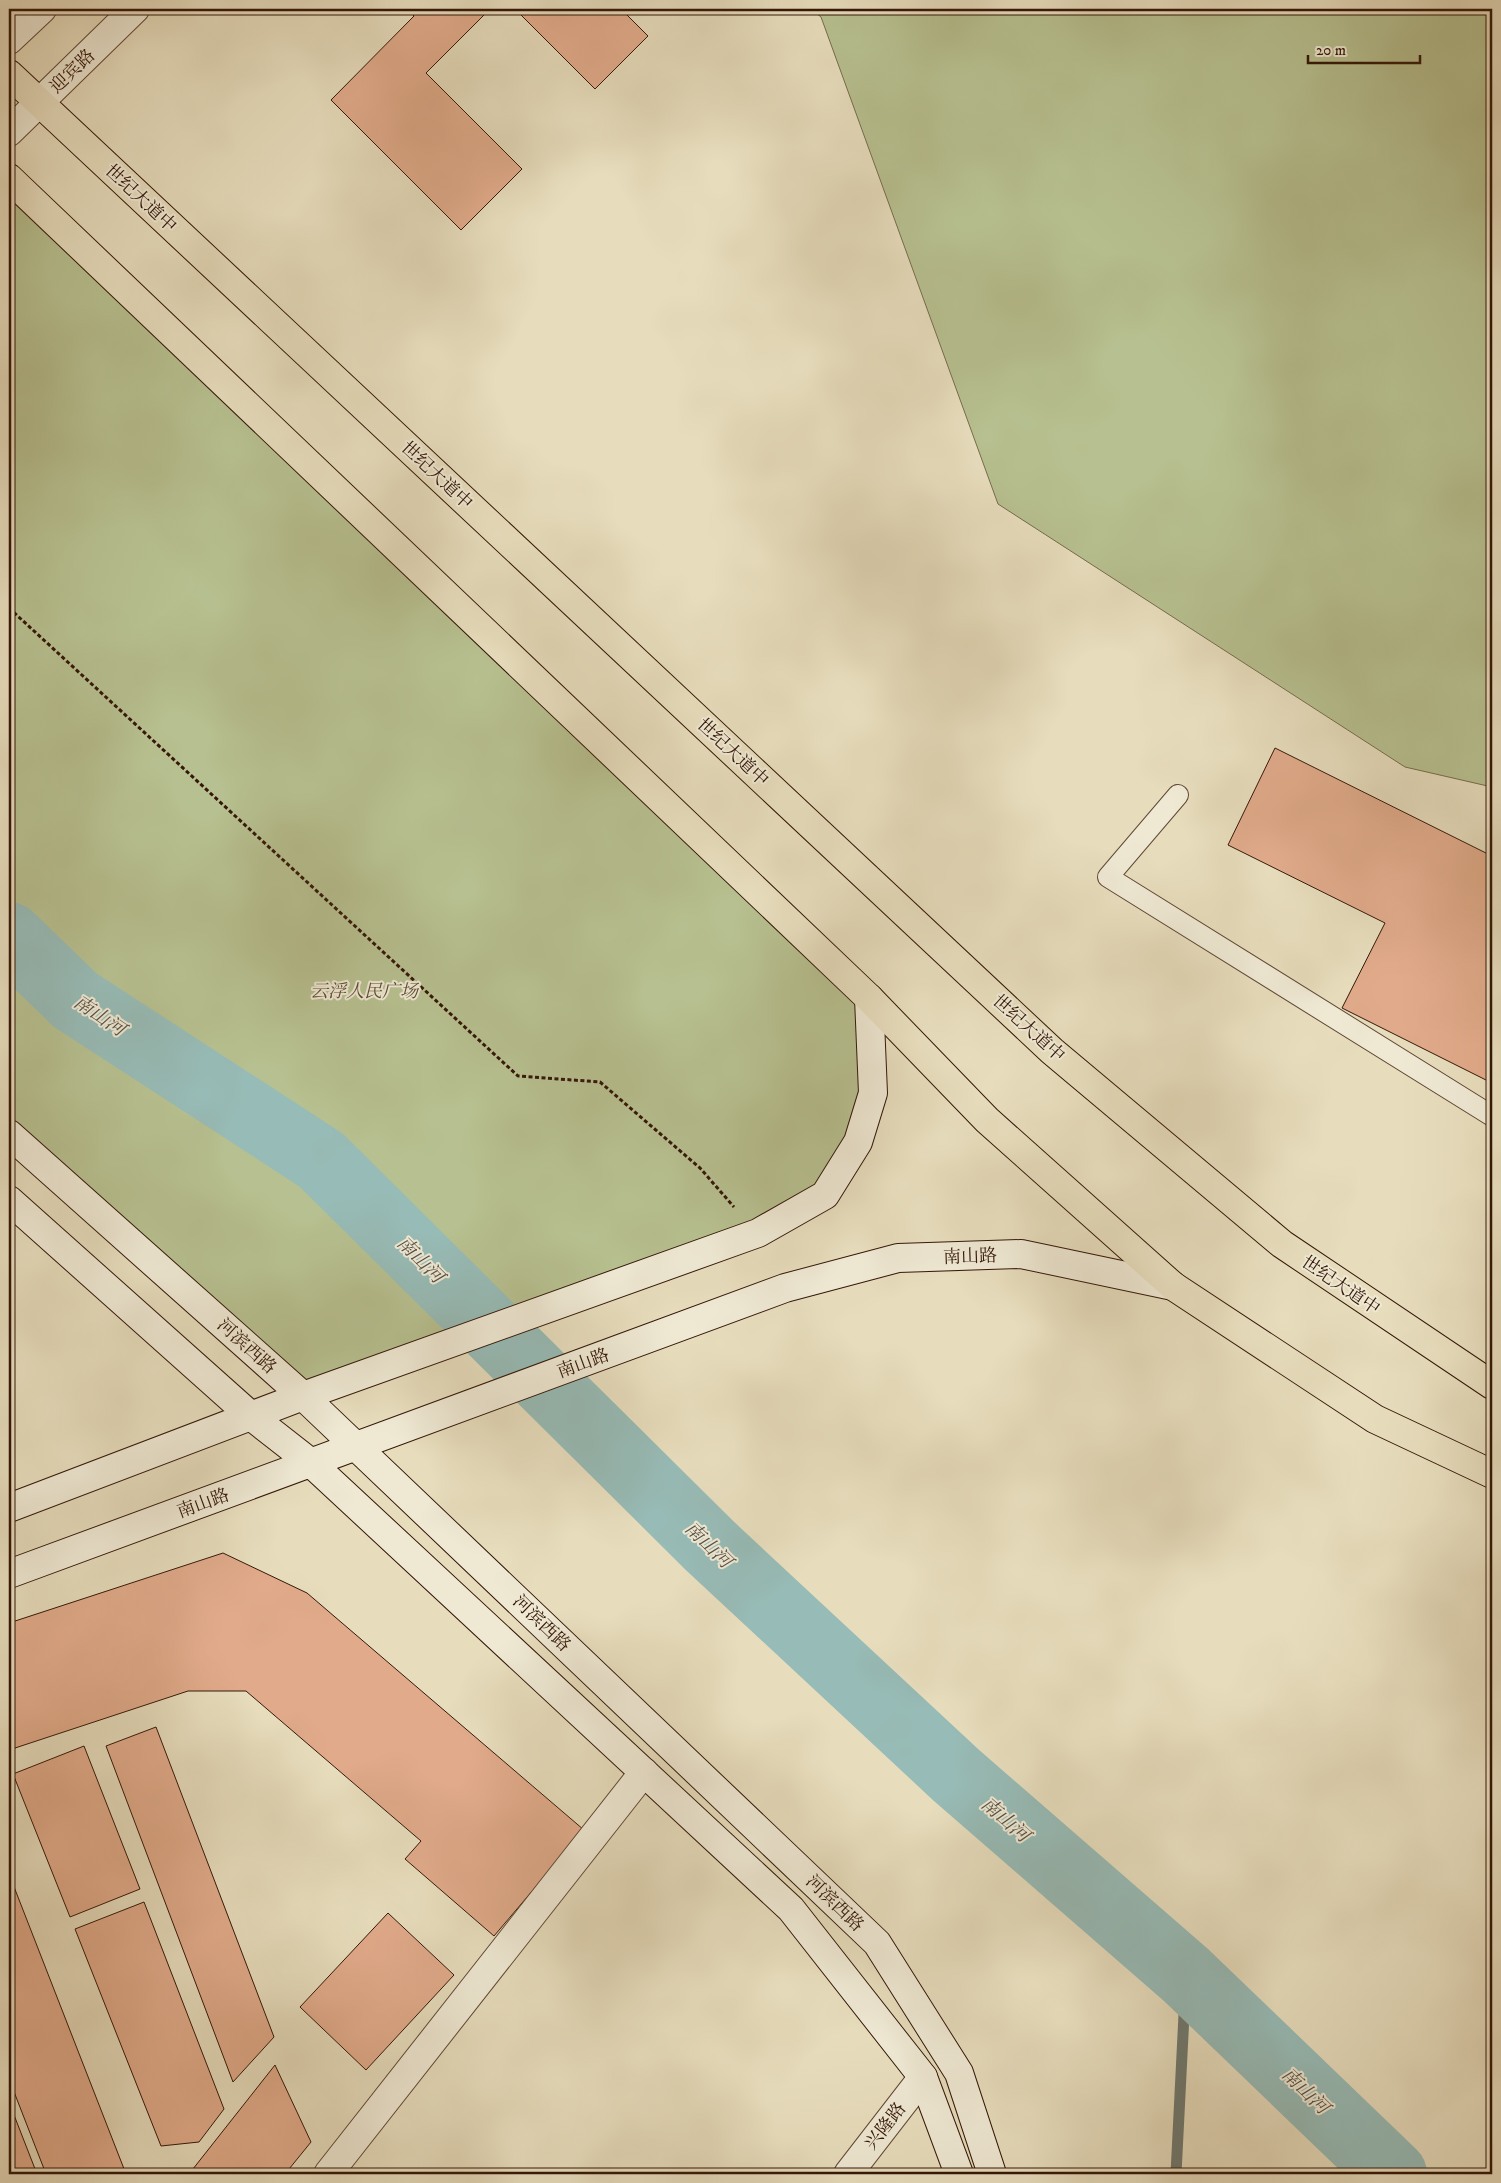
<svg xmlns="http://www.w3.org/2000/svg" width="1501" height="2183" viewBox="0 0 1501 2183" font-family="'IM FELL DW Pica','Noto Serif SC',serif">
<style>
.green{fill:#b7c090;stroke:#766c4c}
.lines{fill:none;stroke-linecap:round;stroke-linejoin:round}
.stream{stroke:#6f7970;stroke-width:11}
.river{stroke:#97bbb6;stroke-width:68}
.building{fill:#e1ab8b;stroke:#341708}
.lane-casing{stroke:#614835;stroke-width:22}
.street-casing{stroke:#614835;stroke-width:30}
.secondary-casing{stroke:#341708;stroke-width:30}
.primary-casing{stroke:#341708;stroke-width:30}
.path{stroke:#341708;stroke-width:3;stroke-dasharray:4 2.5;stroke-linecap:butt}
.lane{stroke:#efe9d4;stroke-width:20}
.street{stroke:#efe9d4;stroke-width:28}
.secondary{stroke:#efe9d4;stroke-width:28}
.primary{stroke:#e7ddbd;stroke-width:28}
.labels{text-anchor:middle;stroke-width:4;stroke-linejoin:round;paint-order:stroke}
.street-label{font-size:18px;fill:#341708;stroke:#efe9d4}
.park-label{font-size:18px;font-style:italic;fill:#5b4a31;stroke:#efe9d4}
.water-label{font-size:19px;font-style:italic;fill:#575045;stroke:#efe9d4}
</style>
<rect width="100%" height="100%" fill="#e7ddbd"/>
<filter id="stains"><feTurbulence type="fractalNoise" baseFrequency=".004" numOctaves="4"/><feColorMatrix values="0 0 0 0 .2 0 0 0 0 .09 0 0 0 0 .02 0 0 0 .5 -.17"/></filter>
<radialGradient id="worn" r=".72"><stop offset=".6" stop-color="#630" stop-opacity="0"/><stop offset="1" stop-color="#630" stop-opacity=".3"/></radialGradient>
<path class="green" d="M811 9H1492V787L1405 767 998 504 821 17Z
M9 178 869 998 873 1093 825 1195 303 1396 9 1134Z"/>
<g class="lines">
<path class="stream" d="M1176 2174 1186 1975"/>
<path class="river" d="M9 936 75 1000 321 1160 709 1545 956 1775 1186 1975 1393 2174"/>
</g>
<path class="building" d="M407 9H490L426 73 522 169 461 230 331 100 414 16Z
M515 9H621L648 36 595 89Z
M1275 748 1492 856V1083L1342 1008 1385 923 1228 845Z
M223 1553 307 1593 584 1830 494 1936 405 1859 421 1841 246 1691H188L9 1750V1623Z
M156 1727 274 2037 233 2082 106 1746Z
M84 1746 140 1889 70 1917 13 1774Z
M9 1874 126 2174H46L9 2079Z
M144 1902 224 2109 199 2142 161 2146 75 1929Z
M388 1913 454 1975 366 2070 300 2007Z
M275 2065 311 2142 285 2174H189Z
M14 2115 37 2174H9V2117Z"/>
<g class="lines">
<g class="lane-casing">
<path id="lane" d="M1178 795 1108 877 1492 1116"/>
</g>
<g class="street-casing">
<path id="street" d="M9 40 42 9
M9 132 135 9
M328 2174 644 1772
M848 2174 923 2077"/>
</g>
<g class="secondary-casing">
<path id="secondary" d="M9 1134 303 1396 877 1943 959 2073 992 2174
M9 1200 251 1416 311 1463 791 1909 923 2077 959 2174
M9 1508 303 1396 758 1233 825 1195 858 1142 873 1093 869 998
M9 1574 785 1288 898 1258 1021 1254 1173 1286"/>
</g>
<g class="primary-casing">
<path id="primary" d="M9 74 1052 1051 1282 1244 1492 1385
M9 178 869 998 987 1120 1173 1286 1375 1419 1492 1474"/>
</g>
<path class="path" d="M9 608 518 1076 600 1082 700 1168 734 1207"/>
<use href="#lane" class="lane"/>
<use href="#street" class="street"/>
<use href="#secondary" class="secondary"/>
<use href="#primary" class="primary"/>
</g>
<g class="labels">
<g class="street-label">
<text transform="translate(72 71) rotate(-44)" y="6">迎宾路</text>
<text transform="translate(141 198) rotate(43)" y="6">世纪大道中</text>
<text transform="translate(437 475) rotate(43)" y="6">世纪大道中</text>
<text transform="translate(733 752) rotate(43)" y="6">世纪大道中</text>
<text transform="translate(1029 1028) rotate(42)" y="6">世纪大道中</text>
<text transform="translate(970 1256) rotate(-2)" y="6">南山路</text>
<text transform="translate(1341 1285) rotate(34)" y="6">世纪大道中</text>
<text transform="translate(247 1346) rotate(42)" y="6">河滨西路</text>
<text transform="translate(583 1363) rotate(-20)" y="6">南山路</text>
<text transform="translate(203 1503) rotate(-20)" y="6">南山路</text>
<text transform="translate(542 1623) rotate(44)" y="6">河滨西路</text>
<text transform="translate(835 1903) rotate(44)" y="6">河滨西路</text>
<text transform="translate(885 2126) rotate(-52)" y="6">兴隆路</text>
</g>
<g class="park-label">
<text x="364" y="997">云浮人民广场</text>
</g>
<g class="water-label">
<text transform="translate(100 1015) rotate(34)" y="7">南山河</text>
<text transform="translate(421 1259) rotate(45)" y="7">南山河</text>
<text transform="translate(709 1544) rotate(44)" y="7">南山河</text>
<text transform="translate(1006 1819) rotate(41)" y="7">南山河</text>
<text transform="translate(1306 2090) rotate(44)" y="7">南山河</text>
</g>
</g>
<rect width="1501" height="2183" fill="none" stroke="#e7ddbd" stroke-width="30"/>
<rect x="10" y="10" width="1481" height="2163" fill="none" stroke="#341708" stroke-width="2.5"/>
<rect x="15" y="15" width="1471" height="2153" fill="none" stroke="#341708"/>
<path d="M1308 55v8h112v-8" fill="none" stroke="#341708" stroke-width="2.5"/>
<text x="1316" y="55" font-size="15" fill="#341708" stroke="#efe9d4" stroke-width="4" paint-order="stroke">20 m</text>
<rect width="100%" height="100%" filter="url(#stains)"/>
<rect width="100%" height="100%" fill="url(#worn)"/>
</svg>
